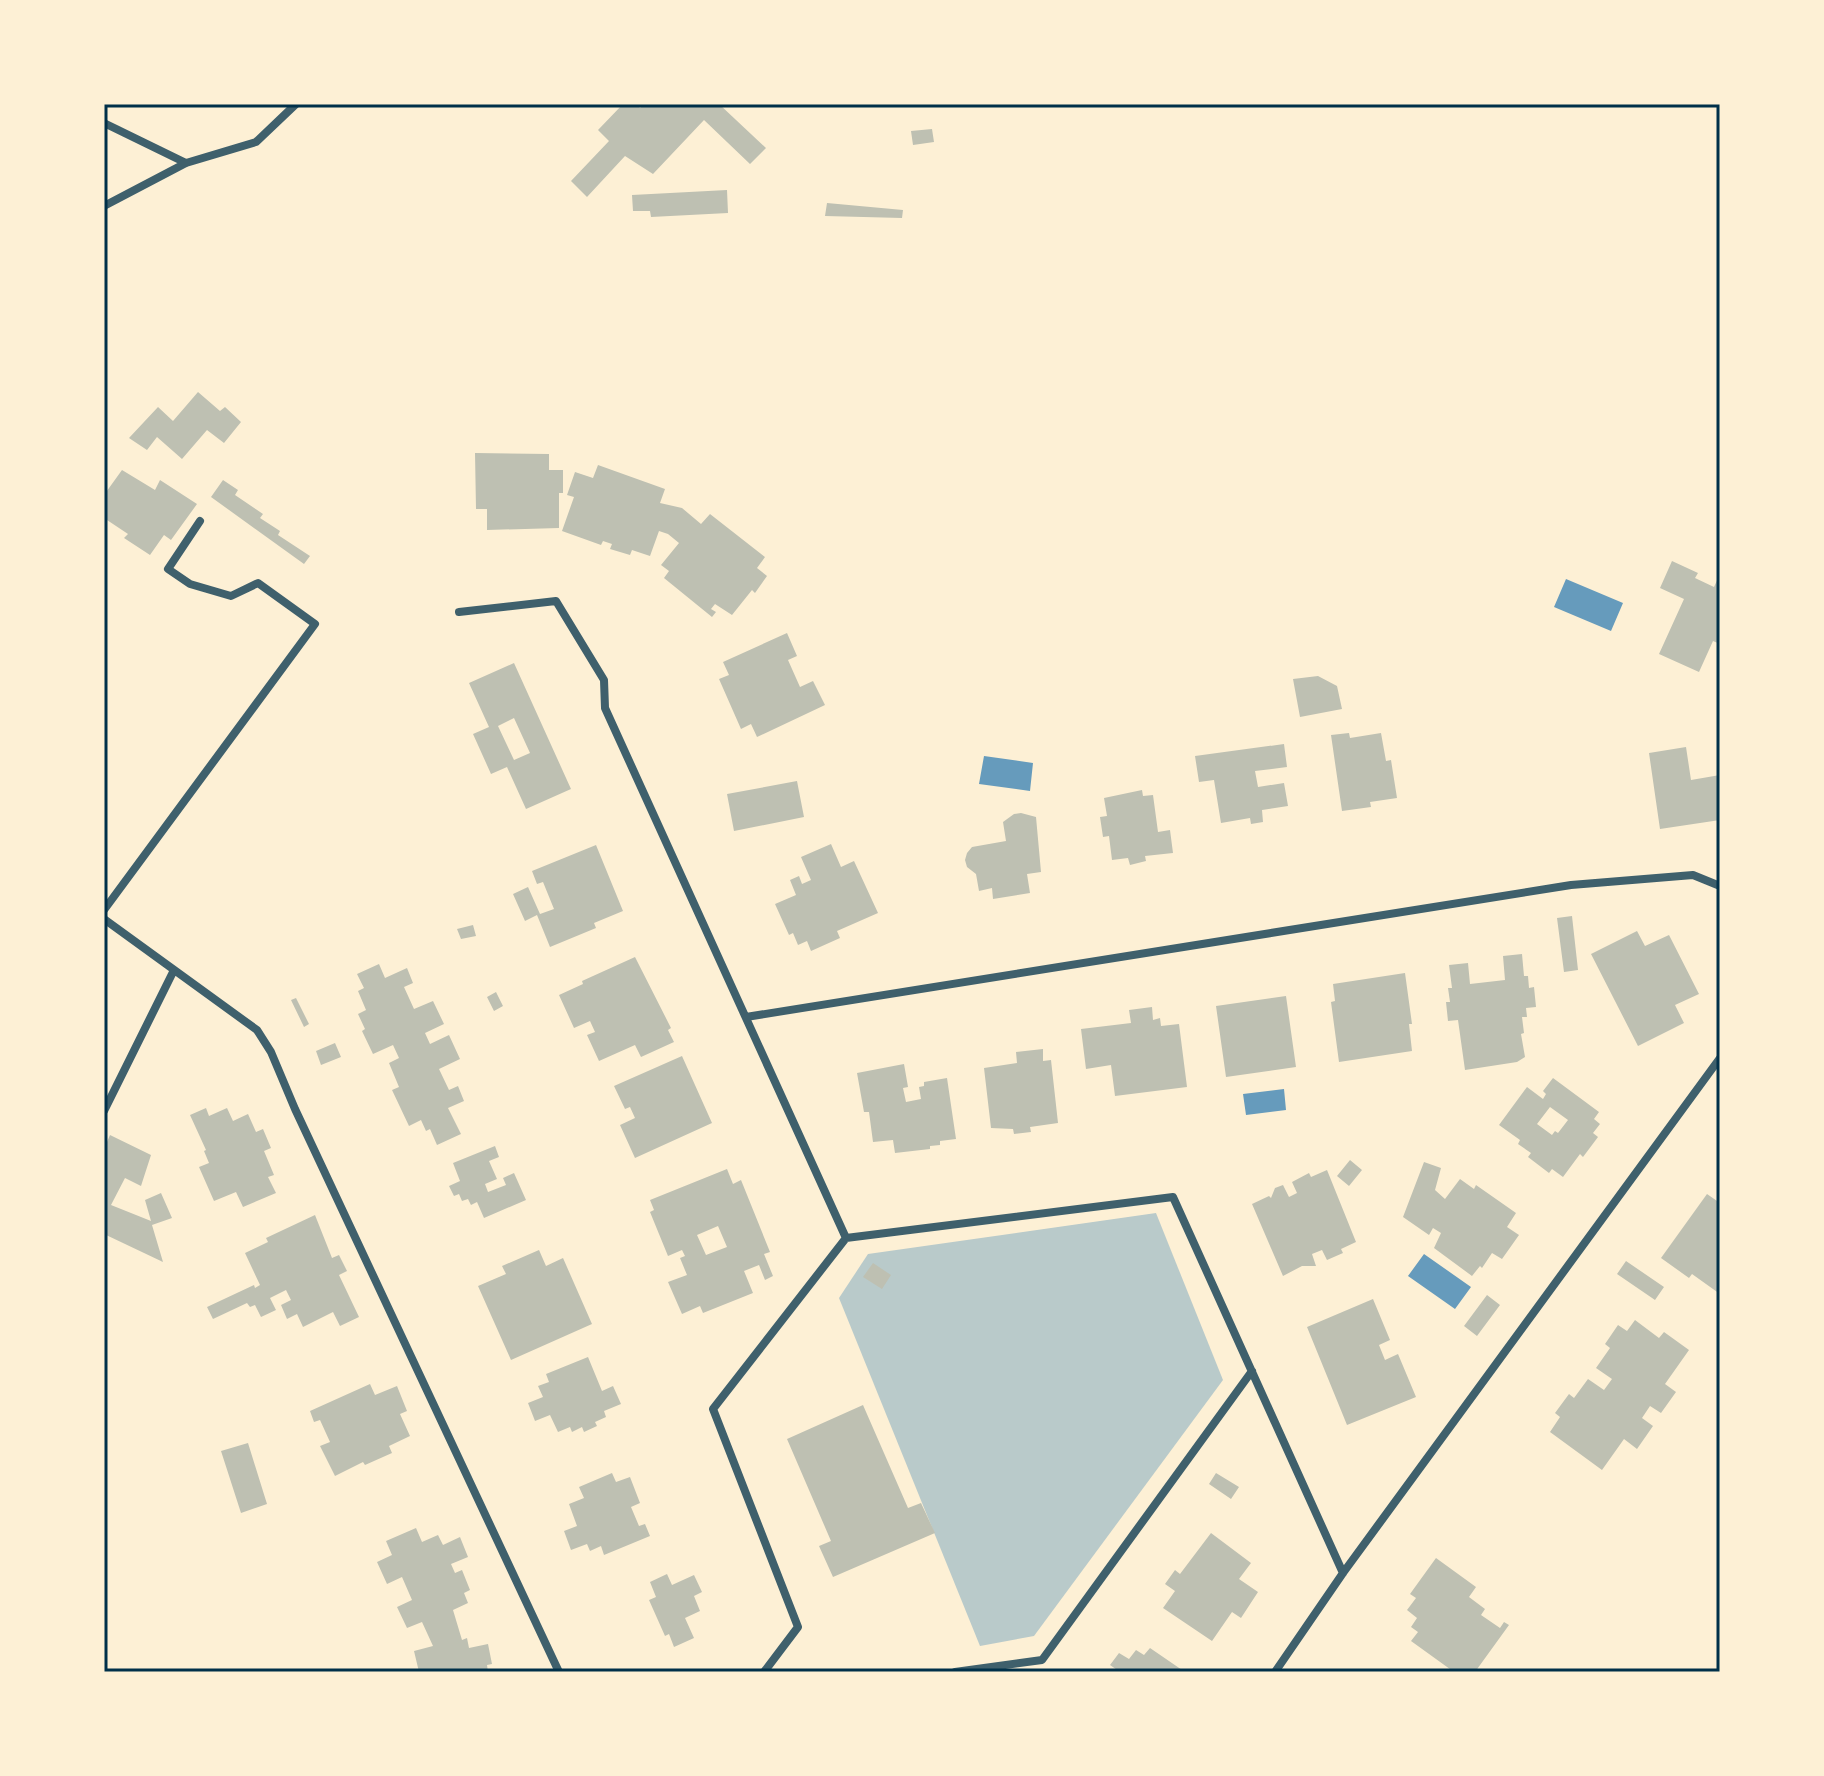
<svg xmlns="http://www.w3.org/2000/svg" width="1824" height="1776" viewBox="0 0 1824 1776" font-family="Manrope,sans-serif">
<style>
.green{fill:#b9caca}
.water{fill:#669bbc}
.building{fill:#bec0b2;fill-rule:evenodd}
.lines{fill:none;stroke-linecap:round;stroke-linejoin:round}
.minor{stroke:#3f606c;stroke-width:8}
.neatline{fill:none;stroke:#003049;stroke-width:3}
</style>
<rect width="100%" height="100%" fill="#fdf0d5"/>
<path class="green" d="M1156 1213 1223 1380 1034 1636 980 1646 839 1298 868 1254Z"/>
<path class="water" d="M1566 579 1623 603 1611 631 1554 607Z
M984 756 1033 763 1030 791 979 784Z
M1284 1089 1286 1110 1246 1115 1243 1094Z
M1424 1254 1471 1287 1455 1309 1408 1276Z"/>
<path class="building" d="M623 104H637L640 108 644 104H719L766 148 750 164 704 120 653 174 625 156 587 197 571 181 609 141 598 130Z
M932 129 934 142 913 145 911 131Z
M727 190 728 213 651 217 650 211H633L632 195Z
M827 203 903 210 902 218 825 216Z
M198 392 220 411 225 407 241 422 224 443 207 430 182 459 157 437 147 450 129 438 158 407 173 421Z
M475 453 549 454V470H563V493H559V528L487 530V509H476Z
M598 465 665 489 660 503 682 508 701 524 710 514 765 557 757 568 767 576 755 593 752 590 732 615 715 604 711 609 716 612 712 617 664 578 669 571 661 565 679 543 668 534 659 531 650 556 632 550 630 555 610 549 612 544 603 541 601 545 562 531 574 497 567 495 575 472 593 478Z
M122 470 155 490 160 480 197 504 171 540 164 535 150 555 124 538 128 534 104 518V495Z
M223 480 238 490 235 495 263 514 260 518 280 531 278 535 310 556 304 564 211 497Z
M1672 561 1698 573 1695 578 1714 587 1720 574V644L1713 641 1699 672 1659 654 1684 599 1660 588Z
M787 633 797 656 788 660 800 687 813 681 825 705 757 737 751 724 741 729 719 679 729 675 723 662Z
M514 663 571 789 526 809 507 767 491 774 473 734 489 727 469 683ZM514 718 530 753 514 760 498 726Z
M1318 676 1337 686 1342 709 1300 717 1293 679Z
M1349 733 1350 738 1381 733 1386 761 1391 760 1397 798 1370 802 1371 807 1342 811 1331 735Z
M1284 744 1287 767 1255 771 1258 787 1284 783 1288 806 1262 810 1263 822 1251 824 1250 818 1221 823 1214 780 1199 782 1195 756Z
M1686 747 1691 780 1720 775V820L1660 829 1649 753Z
M797 781 804 817 734 831 727 794Z
M1142 790 1143 796 1153 795 1158 832 1170 830 1173 853 1145 856 1146 861 1130 865 1128 858 1112 860 1109 836 1103 837 1100 817 1107 816 1104 798Z
M1021 813 1036 817 1041 872 1027 874 1030 893 993 899 992 888 979 891 976 874 967 867 965 860 967 853 972 847 1006 841 1003 822 1014 814Z
M831 844 841 867 854 861 878 913 837 931 840 938 811 951 807 941 798 945 793 933 789 935 775 904 796 895 790 880 799 876 802 884 811 880 801 857Z
M596 845 623 911 594 923 596 928 550 947 537 915 525 921 513 894 528 887 540 914 554 909 543 882 537 884 532 871Z
M1572 916 1578 970 1564 972 1557 918Z
M473 925 476 936 461 939 457 929Z
M1637 931 1645 946 1669 935 1699 994 1675 1005 1684 1023 1638 1046 1591 954Z
M1522 954 1524 976H1528L1529 988 1534 987 1536 1007 1526 1008 1527 1017H1522L1524 1033 1521 1034 1525 1057 1517 1062 1465 1070 1458 1020 1448 1021 1446 1002H1450L1448 988H1452L1449 965 1468 963 1470 984 1505 980 1503 956Z
M635 957 671 1028 668 1030 674 1042 641 1057 635 1045 599 1061 587 1035 595 1032 590 1021 574 1028 559 995 583 984 582 981Z
M379 964 385 978 407 968 413 983 404 987 414 1009 433 1001 444 1024 425 1033 430 1044 449 1035 460 1059 439 1069 449 1090 458 1086 464 1101 448 1108 461 1134 437 1145 430 1129 426 1131 421 1120 409 1126 392 1090 399 1087 389 1063 399 1058 393 1045 373 1054 362 1031 365 1029 358 1014 366 1010 358 991 364 988 357 974Z
M1405 973 1412 1024H1409L1412 1051 1339 1062 1331 1002 1335 1001 1333 984Z
M496 992 503 1006 494 1011 487 997Z
M1286 996 1296 1067 1226 1077 1216 1006Z
M296 998 309 1024 304 1027 291 1000Z
M1152 1007 1153 1020 1160 1018 1161 1026 1179 1024 1187 1087 1115 1096 1111 1065 1086 1069 1081 1029 1131 1023 1129 1010Z
M335 1043 341 1057 321 1065 316 1051Z
M1043 1049V1061L1051 1060 1058 1123 1030 1127 1031 1132 1014 1134 1013 1129 991 1128 984 1068 1017 1063 1016 1052Z
M682 1056 712 1123 635 1158 620 1125 635 1118 630 1107 625 1109 614 1086Z
M904 1064 908 1087 903 1088 906 1102 921 1099 919 1087 924 1086V1082L947 1078 956 1139 940 1141V1145L930 1146V1149L895 1153 893 1140 873 1142 869 1112H864L857 1073Z
M1553 1078 1599 1112 1594 1119 1600 1124 1593 1133 1598 1137 1583 1157 1580 1154 1563 1177 1552 1169 1549 1173 1528 1157 1531 1153 1518 1144 1520 1140 1499 1125 1527 1087 1543 1099 1546 1094 1543 1091ZM1550 1107 1568 1120 1558 1133 1555 1131 1552 1135 1537 1124Z
M206 1108 209 1116 227 1108 233 1121 248 1114 256 1132 263 1129 271 1148 264 1151 274 1175 268 1177 276 1193 243 1207 236 1192 214 1201 199 1167 209 1163 204 1151 206 1150 190 1115Z
M110 1135 151 1155 141 1186 125 1178 111 1205 151 1221 145 1200 161 1193 172 1218 152 1225 163 1262 104 1234V1149Z
M495 1146 499 1157 489 1161 497 1179 485 1184 488 1192 506 1185 503 1178 514 1173 526 1200 484 1218 477 1202 471 1205 468 1199 462 1201 459 1194 454 1196 449 1186 460 1181 453 1163Z
M1350 1160 1362 1170 1349 1186 1337 1176Z
M1424 1162 1441 1168 1435 1190 1445 1199 1460 1179 1474 1189 1476 1185 1516 1213 1507 1227 1519 1235 1502 1259 1492 1253 1482 1268 1480 1266 1472 1276 1434 1248 1441 1233 1433 1228 1429 1235 1403 1217Z
M727 1169 733 1184 741 1180 770 1252 764 1254 773 1276 765 1280 759 1265 744 1271 753 1293 703 1313 700 1306 682 1314 668 1282 687 1275 680 1258 685 1256 682 1250 668 1256 650 1212 654 1210 650 1200ZM718 1226 727 1247 706 1255 697 1235Z
M1327 1170 1356 1242 1341 1249 1343 1253 1327 1260 1322 1250 1312 1254 1316 1266H1302L1283 1276 1252 1204 1269 1196 1271 1198 1275 1188 1283 1185 1289 1197 1297 1193 1292 1182 1309 1173 1311 1177Z
M1707 1194 1720 1203V1294L1692 1274 1689 1278 1661 1258Z
M315 1215 332 1258 339 1255 347 1271 339 1275 359 1317 340 1326 333 1312 303 1327 297 1314 287 1319 281 1305 291 1300 286 1290 270 1298 276 1310 261 1317 255 1305 250 1307 247 1303 213 1319 207 1307 254 1285 255 1288 260 1285 245 1253 268 1242 266 1238Z
M539 1250 546 1266 563 1258 592 1324 511 1360 478 1286 506 1274 502 1266Z
M1626 1261 1664 1287 1655 1300 1617 1274Z
M873 1263 891 1275 882 1289 863 1277Z
M1487 1295 1500 1305 1477 1336 1464 1326Z
M1373 1299 1390 1340 1379 1345 1385 1360 1398 1354 1416 1397 1347 1425 1307 1327Z
M1635 1320 1659 1338 1664 1332 1689 1350 1665 1384 1676 1392 1661 1413 1650 1406 1642 1418 1653 1426 1637 1449 1624 1439 1602 1470 1550 1432 1560 1417 1555 1413 1569 1394 1574 1398 1588 1379 1604 1390 1612 1379 1596 1368 1610 1348 1605 1344 1618 1325 1627 1331Z
M588 1357 602 1391 613 1386 621 1404 604 1411 606 1417 595 1422 597 1426 584 1432 582 1427 572 1432 570 1427 558 1432 550 1415 535 1421 528 1403 543 1397 538 1386 549 1382 546 1374Z
M370 1384 375 1395 397 1386 407 1411 400 1414 410 1436 389 1446 392 1453 365 1465 363 1462 335 1476 320 1446 330 1442 320 1420 314 1422 310 1411Z
M863 1405 908 1508 921 1503 935 1533 833 1577 819 1546 831 1541 787 1439Z
M248 1443 267 1504 241 1513 221 1451Z
M612 1473 616 1482 630 1477 640 1503 631 1507 639 1526 645 1524 650 1536 604 1555 601 1546 590 1551 587 1544 571 1550 564 1531 577 1526 569 1504 584 1498 579 1487Z
M1216 1473 1239 1487 1231 1499 1209 1484Z
M416 1528 422 1542 438 1535 443 1545 460 1537 468 1557 451 1564 455 1573 462 1570 470 1590 464 1593 468 1603 453 1610 462 1640 467 1638 469 1648 488 1644 492 1664 487 1665 488 1672H437L436 1669 419 1672 414 1651 433 1646 422 1622 407 1628 397 1607 412 1600 402 1577 387 1584 377 1562 392 1555 386 1541Z
M1211 1533 1251 1563 1239 1579 1258 1592 1241 1618 1232 1612 1212 1641 1163 1608 1175 1591 1165 1584 1175 1570 1180 1574Z
M1436 1558 1476 1587 1469 1597 1485 1609 1481 1615 1500 1628 1504 1622 1509 1625 1475 1672H1454L1411 1641 1418 1632 1411 1627 1417 1618 1407 1610 1416 1598 1410 1594Z
M667 1574 672 1585 694 1575 702 1592 694 1596 700 1611 685 1618 694 1638 674 1647 669 1634 665 1636 649 1600 656 1597 650 1582Z
M1150 1648 1185 1672H1120L1110 1665 1119 1653 1129 1659 1136 1650 1144 1655Z"/>
<g class="lines">
<path class="minor" d="M104 123 186 163
M104 206 186 163 256 142 296 104
M459 612 556 601 604 680 605 708 846 1238
M104 910 315 624 258 583 231 596 190 584 168 569 200 521
M104 919 257 1030 271 1052 295 1109 559 1672
M746 1017 1571 885 1693 875 1720 886
M104 1111 174 970
M764 1672 798 1627 713 1409 846 1238 1173 1197 1343 1573
M955 1672 1042 1660 1252 1371
M1275 1672 1343 1573 1720 1058"/>
</g>
<rect width="1824" height="1776" fill="none" stroke="#fdf0d5" stroke-width="212"/>
<rect x="106" y="106" width="1612" height="1564" class="neatline"/>
</svg>
